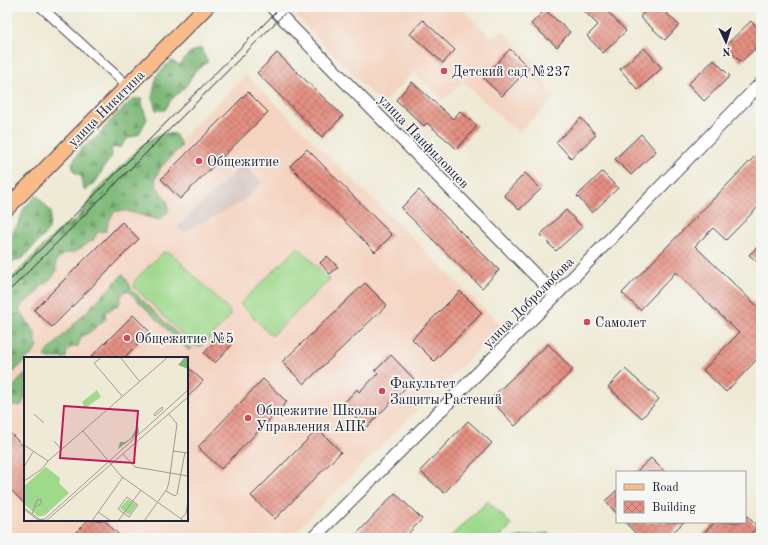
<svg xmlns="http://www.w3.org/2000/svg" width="768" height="545" viewBox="0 0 768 545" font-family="'Old Standard TT',serif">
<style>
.built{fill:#f4d3c0;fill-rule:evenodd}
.industrial{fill:#d0c0bc}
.forest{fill:url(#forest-firs);stroke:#506e5a}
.pitch{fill:#9fd98c;stroke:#607e64}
.building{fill:url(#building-cross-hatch)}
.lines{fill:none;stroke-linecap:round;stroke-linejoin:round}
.minor-casing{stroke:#414052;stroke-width:11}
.tertiary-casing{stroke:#414052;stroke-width:14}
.primary-casing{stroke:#414052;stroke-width:17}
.minor{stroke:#fff;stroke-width:9}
.tertiary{stroke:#fff;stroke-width:12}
.primary{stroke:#fabb8b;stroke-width:15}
.tram{stroke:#22223b;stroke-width:1}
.poi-dot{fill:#d1495b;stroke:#f6f6f2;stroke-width:1.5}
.labels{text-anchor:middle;stroke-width:3.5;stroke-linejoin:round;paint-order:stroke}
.poi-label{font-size:14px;fill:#22223b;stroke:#f6f6f2;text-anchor:start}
.street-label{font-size:14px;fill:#22223b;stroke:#f6f6f2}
.inset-road{fill:none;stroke:#9d9a97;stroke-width:1}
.view{fill:#c2185b;fill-opacity:0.15;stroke:#c2185b;stroke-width:2}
.inset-edge{fill:none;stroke:#22223b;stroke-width:2}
</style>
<defs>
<pattern id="forest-firs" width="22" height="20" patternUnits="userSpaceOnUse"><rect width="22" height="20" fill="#7fb978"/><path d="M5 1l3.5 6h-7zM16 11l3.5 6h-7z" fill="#689664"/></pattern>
<pattern id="building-cross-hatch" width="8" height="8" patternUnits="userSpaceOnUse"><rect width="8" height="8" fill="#e48f81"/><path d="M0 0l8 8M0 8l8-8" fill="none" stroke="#b8746b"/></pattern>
</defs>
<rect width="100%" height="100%" fill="#f6f6f2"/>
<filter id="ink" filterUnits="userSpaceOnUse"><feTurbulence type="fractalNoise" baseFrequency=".025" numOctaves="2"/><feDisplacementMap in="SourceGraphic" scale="8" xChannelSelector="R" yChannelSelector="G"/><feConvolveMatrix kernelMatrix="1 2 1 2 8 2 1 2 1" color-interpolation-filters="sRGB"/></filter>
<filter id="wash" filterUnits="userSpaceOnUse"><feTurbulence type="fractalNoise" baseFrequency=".012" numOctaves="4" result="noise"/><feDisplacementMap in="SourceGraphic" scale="16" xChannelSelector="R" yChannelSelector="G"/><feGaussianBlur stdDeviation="0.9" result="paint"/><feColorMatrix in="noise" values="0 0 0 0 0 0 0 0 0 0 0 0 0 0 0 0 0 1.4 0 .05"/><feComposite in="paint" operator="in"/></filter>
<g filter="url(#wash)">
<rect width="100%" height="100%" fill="#efead5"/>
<path class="built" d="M303 7H459L490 36 502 30 540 67 536 70 555 98 518 133 463 82 443 100 414 72 382 104 295 15Z
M246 75 502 326 289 538H7V312ZM25 358H187V520H25Z"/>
<path class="industrial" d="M243 164 262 183 242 202 184 232 177 227Z"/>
<path class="forest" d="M201 48 208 62 195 71 186 86 171 100 165 110H156L152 97 157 75 171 61 180 65 189 53Z
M133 99H142L143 108 147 119 139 134 128 138 121 147 111 148 112 156 104 167 97 180 85 191 82 184V177L74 172 72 163 82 148 98 136 110 121Z
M165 133 175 134 182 146 161 167 155 179 157 187 168 203V212L159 220 126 211H115L109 221 106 231 98 232 93 240 75 252 64 254 56 261V271L52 278 38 289 36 294 24 303 19 310 35 332V340L38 346 37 349 28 358H25V361L7 379V283L60 229 76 220 98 189 140 147 154 138Z
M37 195 51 212 49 230 23 258 12 262 7 273V238L19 223 24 208Z
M123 274 133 291 190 346 192 349 188 350 127 290 122 294 119 305 105 312 106 319 91 331 81 337 78 346 72 347 67 351 66 358H46L45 354Z
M25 374V398L21 406 7 404V393Z"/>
<path class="pitch" d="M298 247 330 279 272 336 240 304Z
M164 252 169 253 172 254 229 310 230 315 227 320 202 346 197 347 192 344 135 288 134 283 136 279 160 255Z
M488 501 512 525 499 538H449Z
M548 533 553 538H513Z"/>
<g id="blocks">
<path class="building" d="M580 7H603L626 31 603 53 587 36 598 25Z
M649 7H660L679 25 665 40 640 17Z
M545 10 570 32 557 47 531 24Z
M423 20 455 50 443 63 410 34Z
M751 21 761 32V43L741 62 725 46Z
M644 48 662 68 638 90 620 69Z
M510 49 529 68 502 96 483 78Z
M277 53 343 116 322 137 257 73Z
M714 60 730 76 704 101 688 84Z
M412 82 453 119 460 111 477 126 457 149 427 123 424 126 396 100Z
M248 92 268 112 180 199 161 179Z
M581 118 596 135 571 158 556 142Z
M641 134 656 151 631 175 615 159Z
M307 149 392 235 375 252 290 166Z
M761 150V204L726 240 713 228 695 246 761 310V355L726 392 703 370 739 333 676 272 640 310 622 293Z
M602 172 618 188 592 213 577 196Z
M525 173 541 189 519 210 504 195Z
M419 190 499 270 482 288 401 208Z
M566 210 582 227 556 251 540 235Z
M122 222 139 239 52 327 34 310Z
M761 243V265L749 255Z
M327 256 338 267 330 274 320 263Z
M365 283 387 305 304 384 282 362Z
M460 291 482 313 434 361 412 339Z
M133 315 150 332 124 358H90Z
M221 335 232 345 215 363 204 353Z
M548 344 573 370 515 426 490 399Z
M391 355 414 379 366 428 343 404 357 389 359 392 378 374 375 371Z
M187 366 203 381 187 398Z
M625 369 659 399 642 418 608 387Z
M263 379 287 402 221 469 198 447Z
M468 421 492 443 444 493 420 471Z
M318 429 341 452 275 519 251 496Z
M7 430 25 448V504L7 486Z
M651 458 665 472H636Z
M617 490V514L605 501Z
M395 493 422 519 404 538H353Z
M745 514 758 527 747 538H699L715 522H745Z
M88 520H104L122 538H70Z
M625 522H684L667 538H640Z"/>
</g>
</g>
<g filter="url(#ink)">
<use href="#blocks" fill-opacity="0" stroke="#414052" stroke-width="1"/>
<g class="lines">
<g class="minor-casing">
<path id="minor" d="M41 7 128 86"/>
</g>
<g class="tertiary-casing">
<path id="tertiary" d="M272 7 536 276 556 295
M313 538 556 295 761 83"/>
</g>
<g class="primary-casing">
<path id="primary" d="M7 208 206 7"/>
</g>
<use href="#minor" class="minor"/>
<use href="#tertiary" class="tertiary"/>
<use href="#primary" class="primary"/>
<path class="tram" d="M7 283 281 7
M7 293 291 7"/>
</g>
</g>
<g class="poi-dot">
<circle cx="444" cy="71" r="4"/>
<circle cx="199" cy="161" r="4"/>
<circle cx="587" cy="322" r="4"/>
<circle cx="127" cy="338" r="4"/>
<circle cx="382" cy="391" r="4"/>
<circle cx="248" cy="418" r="4"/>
</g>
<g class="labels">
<g class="poi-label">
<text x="452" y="76">Детский сад №237</text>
<text x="207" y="166">Общежитие</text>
<text x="595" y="327">Самолет</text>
<text x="135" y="343">Общежитие №5</text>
<text x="390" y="388">Факультет<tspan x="390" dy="16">Защиты Растений</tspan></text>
<text x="256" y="415">Общежитие Школы<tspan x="256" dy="16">Управления АПК</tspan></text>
</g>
<g class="street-label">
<text transform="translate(106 108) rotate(-45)" y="5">улица Никитина</text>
<text transform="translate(424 141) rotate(46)" y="5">улица Панфиловцев</text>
<text transform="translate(528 302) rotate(-45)" y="5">улица Добролюбова</text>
</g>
</g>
<g transform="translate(24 357)">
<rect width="164" height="164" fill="#efead5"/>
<path d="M161 0H164V12L154 8ZM114 68 115 76 94 92 96 85H101L107 81Z" fill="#7fb978"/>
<path d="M22 110 36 121 35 126 45 136 20 159H14L0 147V129ZM104 142 113 148 105 158 96 151Z" fill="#9fd98c"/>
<path d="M73 33 77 40 61 51 58 45Z" fill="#9fd98c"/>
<path class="inset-road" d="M78 0 70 6 98 39M96 0 116 25M138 50 139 52 131 59 130 57ZM10 57 20 66M59 74 97 119 160 164M30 84 38 93M0 88 24 104M149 94 164 96M99 97 111 110 164 119M0 110 9 95M0 124 18 112 24 104 144 0M142 134 151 139 153 137 161 95M103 140 114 148 105 160 94 152ZM0 151 18 164M0 152 14 163 21 162 164 33M74 155 87 164M8 157 13 143 17 142V147L10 150M157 162 162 156 164 144M22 164 164 40M68 164 99 120M94 164 117 133M120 164 143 132 145 125 153 67 145 57"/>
<path class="view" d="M40 49 114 54 110 106 36 101Z"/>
<rect width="164" height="164" class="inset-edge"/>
</g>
<rect width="768" height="545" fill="none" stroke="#f6f6f2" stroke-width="24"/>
<rect x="616" y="471" width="130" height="52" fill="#f6f6f2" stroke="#a1a1a9"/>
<rect x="624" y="484" width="20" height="6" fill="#fabb8b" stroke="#a1a1a9"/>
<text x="652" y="491" font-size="12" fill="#22223b">Road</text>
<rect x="624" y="501" width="20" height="12" fill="url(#building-cross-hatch)" stroke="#a1a1a9"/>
<text x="652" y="511" font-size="12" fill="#22223b">Building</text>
<g transform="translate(726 42) rotate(176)" stroke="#f6f6f2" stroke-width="3" paint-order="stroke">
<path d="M0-3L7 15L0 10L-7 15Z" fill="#22223b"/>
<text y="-6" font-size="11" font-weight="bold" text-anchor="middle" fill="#22223b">N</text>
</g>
</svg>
